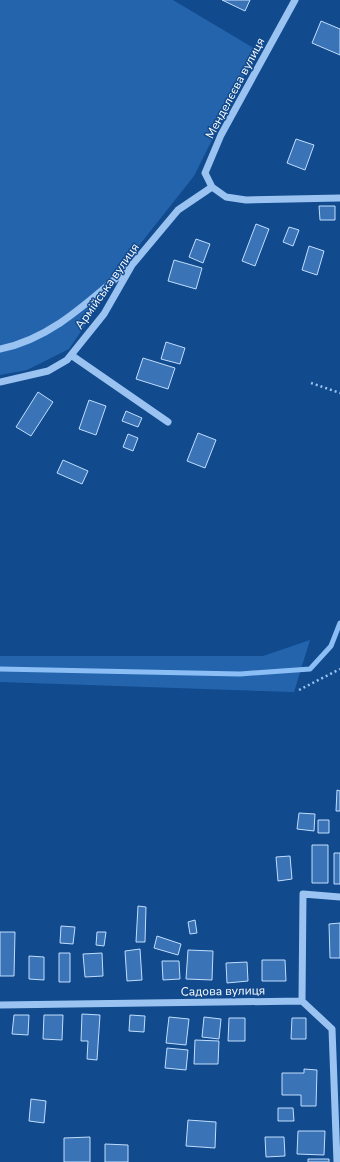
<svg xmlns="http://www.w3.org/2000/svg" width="340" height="1162" viewBox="0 0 340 1162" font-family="'Nunito Sans',sans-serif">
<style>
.green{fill:#2364ad}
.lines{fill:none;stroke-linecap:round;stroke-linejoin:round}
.stream{stroke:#8bbef5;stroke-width:5}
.building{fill:#3a74b7;stroke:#c1ddfd}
.path{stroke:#9ac3f2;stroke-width:2.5;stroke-dasharray:2 3;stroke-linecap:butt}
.minor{stroke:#9ac3f2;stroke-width:7}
.labels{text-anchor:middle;stroke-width:3;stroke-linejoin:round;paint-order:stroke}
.street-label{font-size:12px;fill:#fff;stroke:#114a8d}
</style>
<rect width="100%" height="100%" fill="#114a8d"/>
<path class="green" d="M0 0H173L257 50 194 176 141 243 69 349 27 370 0 375Z
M310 640 294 692 0 682V656H263Z"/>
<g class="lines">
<path class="stream" d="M0 669 240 674 310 669 331 646 340 623"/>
</g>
<path class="building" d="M222 0H250L245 11Z
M321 21 340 29V55L312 43Z
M296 139 314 145 305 170 287 163Z
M319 206H335V220H320Z
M256 224 269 229 255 266 242 261Z
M289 227 299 230 293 246 283 242Z
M196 239 210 244 203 263 189 257Z
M309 246 324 251 317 275 302 270Z
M174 260 202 268 196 289 168 281Z
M166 342 185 348 180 364 161 359Z
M143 358 175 368 168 389 136 379Z
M38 392 53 402 31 436 16 427Z
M89 400 106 406 96 435 79 429Z
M126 411 142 418 138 427 122 421Z
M198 433 216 440 205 468 187 461Z
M128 434 138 438 133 451 123 447Z
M63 460 88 471 82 484 57 473Z
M337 790 340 791V811H336Z
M299 813 315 814 314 831 297 829Z
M318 820H329V833H318Z
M312 845H328V883H312Z
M334 853H340V884H334Z
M290 856 292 879 278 881 276 857Z
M138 906 146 907 145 942H136Z
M195 920 197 933 190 934 188 922Z
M340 923V958H330L329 924Z
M61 926 75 927 73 944 60 943Z
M0 932H15L14 976H0Z
M97 932H106L104 946 96 945Z
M157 936 181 944 178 955 154 948Z
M140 949 142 980 127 981 125 951Z
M188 950 213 951 212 980 186 979Z
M59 953H70V982H59Z
M102 953 103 976 85 977 83 954Z
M29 956 44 957V980L29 979Z
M262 960H285L286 981H262Z
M162 961H179L180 979 163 980Z
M247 962 248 981 227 983 226 963Z
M82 1014 100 1015 97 1060 87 1059 88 1041H81Z
M14 1015H29L28 1035 12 1034Z
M44 1015H63L62 1040 43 1039Z
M130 1015 145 1016 144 1032 129 1031Z
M169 1017 189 1019 186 1045 166 1043Z
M204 1017 221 1019 219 1039 202 1037Z
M229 1018H245V1041H228Z
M292 1018H306V1039H291Z
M195 1040 219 1041 218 1064H194Z
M167 1048 188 1050 186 1070 165 1068Z
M304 1069 317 1070 316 1106H301V1095H282V1073H304Z
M31 1099 46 1101 44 1123 29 1121Z
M278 1108H293L294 1121H278Z
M188 1120 216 1122 215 1148 186 1146Z
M298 1131H325L324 1155 297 1154Z
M90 1137V1162H64V1138Z
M265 1137H284L285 1156 266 1157Z
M105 1144 128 1145V1162H105Z
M308 1159H329V1162H308Z"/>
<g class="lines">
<path class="path" d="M311 383 340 393
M299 690 340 669"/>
<path class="minor" d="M295 0 221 135 205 173 212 187 226 197 246 200 340 198
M0 349C51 339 89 301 127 269
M71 355 168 422
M0 382 48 371 67 360 104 314 132 265 178 210 212 187
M302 1001 332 1029 337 1162
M0 1005 302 1001 303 894 340 897"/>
</g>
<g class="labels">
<g class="street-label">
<text transform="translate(235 88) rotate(-62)" y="4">Менделєєва вулиця</text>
<text transform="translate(107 286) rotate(-55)" y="4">Армійська вулиця</text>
<text transform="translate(223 991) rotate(-1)" y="4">Садова вулиця</text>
</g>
</g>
</svg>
